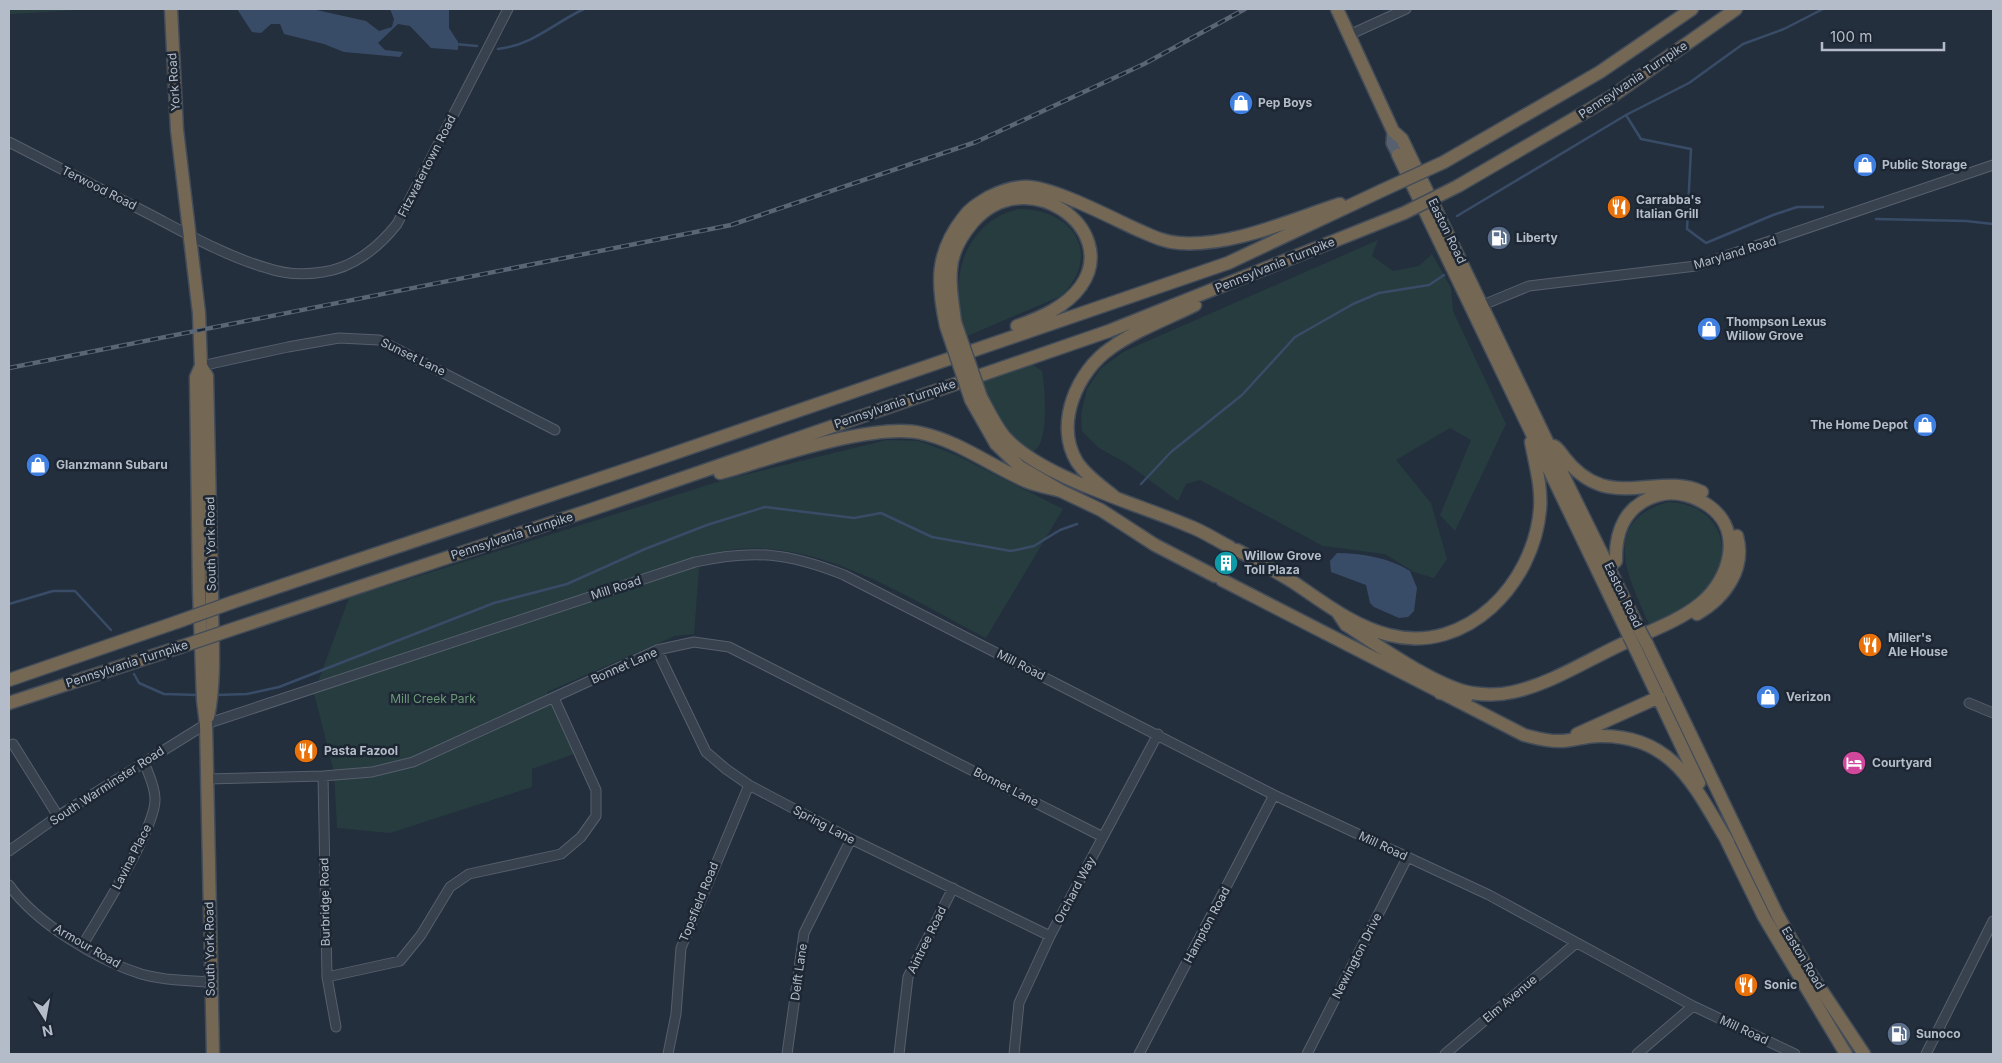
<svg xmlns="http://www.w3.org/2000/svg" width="2002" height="1063" viewBox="0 0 2002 1063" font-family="Inter,sans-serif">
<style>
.green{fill:#263c3f}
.water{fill:#394c67}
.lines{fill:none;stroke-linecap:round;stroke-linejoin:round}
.stream{stroke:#394c67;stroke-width:2.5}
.minor-casing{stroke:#565f6c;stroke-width:11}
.major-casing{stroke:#414a57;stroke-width:14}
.highway-casing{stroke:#434c59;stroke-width:15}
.minor{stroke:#38414e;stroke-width:9}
.major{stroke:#56606e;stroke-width:11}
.highway{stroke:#746855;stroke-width:12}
.rail-casing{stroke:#5a6575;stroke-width:4.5}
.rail{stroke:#1d2633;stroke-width:2.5;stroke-dasharray:8;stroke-linecap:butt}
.highway-bridge-casing{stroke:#434c59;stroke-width:15;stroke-linecap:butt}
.highway-bridge{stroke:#746855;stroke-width:12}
.labels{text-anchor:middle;stroke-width:5;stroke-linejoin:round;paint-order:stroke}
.street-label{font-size:12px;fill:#b4bcc9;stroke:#1d2633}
.poi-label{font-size:12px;font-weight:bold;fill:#b4bcc9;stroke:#1d2633;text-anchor:start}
.park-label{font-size:12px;fill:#6b9a76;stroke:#1d2633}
</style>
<rect width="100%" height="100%" fill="#242f3e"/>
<path class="green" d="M9 9H91L14 14H9Z
M1019 209C1074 209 1103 255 1061 296L965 337C963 326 960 314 959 303 954 260 976 218 1019 209Z
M1378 240 1372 256 1393 271 1419 266 1432 254 1451 288 1453 311 1506 424 1455 531 1440 515 1471 440 1450 428 1396 460 1431 503 1447 559 1434 578 1414 572 1385 554 1323 546 1200 480 1186 484 1178 501 1126 463 1099 448 1082 431 1081 414 1087 389 1101 368 1125 351Z
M1032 364 1042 371C1045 387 1050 446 1032 452L1007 431 978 381Z
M887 440 919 441 956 455 1063 509 986 638C912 600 824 541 738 549 725 550 712 554 700 556L694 634 675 636 547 692 574 754 532 769V787L390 833 337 828 334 772 314 693 349 598 727 479Z
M1668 502C1714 503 1736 543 1713 582 1706 594 1663 620 1650 626 1629 579 1598 522 1668 502Z"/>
<path class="water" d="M237 9H312L366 21 379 31 392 27 394 19 390 9H449V28L458 42V50L431 48 410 26 398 24 378 43 385 50 403 52 400 57 344 52 324 44 284 34 280 24H271L261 33 252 32Z
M1337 553C1361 553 1390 558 1410 571L1417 588 1414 611 1408 617 1399 618 1374 607 1370 603 1366 585 1331 572 1330 561Z"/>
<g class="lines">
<path class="stream" d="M455 44 477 46
M498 49C533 45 554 23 584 9
M1626 115 1641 139 1691 149 1687 229 1706 243 1773 215 1797 207H1823
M1457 216 1626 115 1689 83 1743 44 1784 29 1823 9
M1876 219 1966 221 1993 224
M1141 484 1171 452 1242 395 1295 337 1353 304 1379 293 1429 285 1444 275
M9 604 53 591H75L111 630
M134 674 139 683 164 694 198 695
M216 695 247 694 279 687 494 603 567 584 645 549 707 525 765 507 854 518 881 513 932 537 1011 551 1034 546 1060 530 1077 524"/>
<g class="minor-casing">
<path id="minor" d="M1349 35 1406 9
M9 142C57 167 105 191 153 216 189 235 228 257 267 268 284 274 305 275 323 272 353 268 379 247 397 224L508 9
M1478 307 1529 286 1696 266 1993 165
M201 366 288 347 339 338 379 340 555 430
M657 650 706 752 726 769 749 785 851 839 1050 936
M1969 703 1993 713
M13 744 58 816
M323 776 327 977 336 1027
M207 779 323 776 372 772 413 762 657 650 694 642 729 647 1103 837
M9 851 58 816 206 724 695 562C754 549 789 553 844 575L1274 795 1489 895 1693 1006 1795 1054
M9 885C36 923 97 960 141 974 163 980 187 981 210 982
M82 946C99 917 156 828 155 799 155 786 148 773 144 762
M327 977 400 961 421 935 450 887 469 874 561 854 581 837 596 816V790L554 698
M668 1054 676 1014 681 948 749 785
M787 1054 804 933 851 839
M899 1054 908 977 953 888
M1014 1054 1019 1003 1050 936 1158 734
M1139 1054 1274 795
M1307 1054 1407 858
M1445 1054 1575 944
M1637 1054 1693 1006
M1926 1054 1993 921"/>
</g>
<g class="major-casing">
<path id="major" d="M1393 131 1392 143 1398 155"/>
</g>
<g class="highway-casing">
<path id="highway" d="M171 9 177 130 199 313 201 366 196 377 199 590 203 700 206 724 213 1054
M1337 9 1393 131 1402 139 1566 481 1639 629
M1398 155 1629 636
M1444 162 1600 72 1692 9
M1458 186 1611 97 1736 9
M955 322C953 305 949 286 951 269 952 251 962 235 973 222 1027 161 1121 229 1081 286 1066 307 1040 318 1017 326
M946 326C937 284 935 254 963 218 970 208 979 203 989 197 1001 191 1016 186 1030 187 1056 189 1110 217 1136 229 1150 235 1163 242 1179 243 1232 247 1290 220 1340 204
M201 366 207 376C209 450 211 524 212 598 212 637 216 678 208 717
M981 397C988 410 995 425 1004 436 1039 477 1138 504 1189 526 1203 531 1216 540 1230 547
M971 400 996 444 1020 467 1061 491 1101 510 1155 545 1215 576
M1554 446C1558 448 1561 453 1564 457 1574 470 1586 480 1601 485 1634 495 1670 477 1702 492
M720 473C770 459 872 422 921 433 959 441 992 467 1028 482 1038 486 1050 488 1061 491
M1116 498C1103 487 1087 477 1077 462 1054 424 1077 371 1111 348 1136 330 1167 319 1195 305
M1237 550C1256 560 1275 571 1293 582 1323 602 1353 626 1389 635 1467 655 1534 583 1540 509 1542 487 1535 464 1531 442
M1222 580 1524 735C1536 738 1549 742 1562 741 1575 740 1587 736 1600 736 1674 735 1695 788 1728 842
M233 602 646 463 1228 263 1383 190
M1338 613 1346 625C1378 645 1436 687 1472 693 1485 695 1500 695 1513 692 1550 684 1586 661 1620 645 1647 632 1678 622 1701 603 1730 579 1744 531 1709 506 1695 496 1675 490 1659 495 1626 504 1615 530 1616 561L1609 567
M1697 614C1725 598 1746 569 1737 536
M233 629 593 509 1109 331 1404 213
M1647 644 1777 914 1810 973 1864 1054
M1636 650 1699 783
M9 680 177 622
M1440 693 1466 699
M9 703 180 647
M1577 734 1659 697
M1724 835 1764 917 1846 1054"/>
</g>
<use href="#minor" class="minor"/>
<use href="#major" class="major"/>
<use href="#highway" class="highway"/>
<g class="rail-casing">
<path id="rail" d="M9 368 731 225 976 142 1144 64 1245 9"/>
</g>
<use href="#rail" class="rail"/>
<g class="highway-bridge-casing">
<path id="highway-bridge" d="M1383 190 1444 162
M1404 213 1458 186
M955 322 981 397
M946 326 971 400
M177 622 233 602
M1639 629 1647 644
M1629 636 1636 650
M180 647 233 629"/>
</g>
<use href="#highway-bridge" class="highway-bridge"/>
</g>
<defs>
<g id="shop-disc" transform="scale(1.25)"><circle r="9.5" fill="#3f7fe0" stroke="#1d2633"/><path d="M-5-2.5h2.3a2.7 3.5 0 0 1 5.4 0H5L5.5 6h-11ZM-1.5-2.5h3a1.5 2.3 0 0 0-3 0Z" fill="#fff"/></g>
<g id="restaurant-disc" transform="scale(1.25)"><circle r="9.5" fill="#e8710a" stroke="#1d2633"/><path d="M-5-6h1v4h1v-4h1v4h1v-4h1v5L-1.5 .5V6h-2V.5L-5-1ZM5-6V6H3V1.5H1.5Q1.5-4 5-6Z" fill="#fff"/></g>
<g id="fuel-disc" transform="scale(1.25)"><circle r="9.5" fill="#5c6f8a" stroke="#1d2633"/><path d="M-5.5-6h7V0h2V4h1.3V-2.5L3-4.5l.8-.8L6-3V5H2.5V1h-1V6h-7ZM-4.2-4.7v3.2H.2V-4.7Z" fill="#fff"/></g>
<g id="building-disc" transform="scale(1.25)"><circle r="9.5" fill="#0f9aa8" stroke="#1d2633"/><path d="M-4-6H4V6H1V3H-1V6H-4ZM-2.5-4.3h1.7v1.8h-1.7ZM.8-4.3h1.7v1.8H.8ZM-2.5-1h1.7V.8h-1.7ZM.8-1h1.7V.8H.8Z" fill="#fff"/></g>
<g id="hotel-disc" transform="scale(1.25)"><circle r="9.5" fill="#d1479c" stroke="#1d2633"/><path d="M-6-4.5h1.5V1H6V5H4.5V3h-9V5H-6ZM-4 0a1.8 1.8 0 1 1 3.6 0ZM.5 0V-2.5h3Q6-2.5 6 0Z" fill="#fff"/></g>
</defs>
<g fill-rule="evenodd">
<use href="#shop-disc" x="1241" y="103"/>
<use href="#shop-disc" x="1865" y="165"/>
<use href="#restaurant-disc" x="1619" y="207"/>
<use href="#fuel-disc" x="1499" y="238"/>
<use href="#shop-disc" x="1709" y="329"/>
<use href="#shop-disc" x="1925" y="425"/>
<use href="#shop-disc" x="38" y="465"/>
<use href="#building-disc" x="1226" y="563"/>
<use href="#restaurant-disc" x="1870" y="645"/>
<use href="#shop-disc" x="1768" y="697"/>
<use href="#restaurant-disc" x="306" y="751"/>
<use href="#hotel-disc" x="1854" y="763"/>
<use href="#restaurant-disc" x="1746" y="985"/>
<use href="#fuel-disc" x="1899" y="1034"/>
</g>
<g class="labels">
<g class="street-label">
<text transform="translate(1633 80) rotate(-34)" y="4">Pennsylvania Turnpike</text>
<text transform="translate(174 82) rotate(-94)" y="4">York Road</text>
<text transform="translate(427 166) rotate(-63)" y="4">Fitzwatertown Road</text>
<text transform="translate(99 188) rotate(27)" y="4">Terwood Road</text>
<text transform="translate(1447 231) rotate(64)" y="4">Easton Road</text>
<text transform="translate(1735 253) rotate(-17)" y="4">Maryland Road</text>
<text transform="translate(1275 265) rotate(-22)" y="4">Pennsylvania Turnpike</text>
<text transform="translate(413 357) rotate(26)" y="4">Sunset Lane</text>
<text transform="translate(895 404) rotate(-19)" y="4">Pennsylvania Turnpike</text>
<text transform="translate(512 536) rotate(-18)" y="4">Pennsylvania Turnpike</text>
<text transform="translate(211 544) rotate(-91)" y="4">South York Road</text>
<text transform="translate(616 588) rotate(-18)" y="4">Mill Road</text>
<text transform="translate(1623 595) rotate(64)" y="4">Easton Road</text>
<text transform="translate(127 664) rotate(-18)" y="4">Pennsylvania Turnpike</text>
<text transform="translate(1021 665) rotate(27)" y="4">Mill Road</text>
<text transform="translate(624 666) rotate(-24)" y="4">Bonnet Lane</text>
<text transform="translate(107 786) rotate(-33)" y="4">South Warminster Road</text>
<text transform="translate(1006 787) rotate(27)" y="4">Bonnet Lane</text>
<text transform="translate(824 825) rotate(28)" y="4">Spring Lane</text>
<text transform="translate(1383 846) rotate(25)" y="4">Mill Road</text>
<text transform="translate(132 857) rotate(-63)" y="4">Lavina Place</text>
<text transform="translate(1075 890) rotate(-62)" y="4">Orchard Way</text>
<text transform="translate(325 902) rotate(-91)" y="4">Burbridge Road</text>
<text transform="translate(699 902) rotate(-68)" y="4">Topsfield Road</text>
<text transform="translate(1207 925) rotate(-62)" y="4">Hampton Road</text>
<text transform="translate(927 940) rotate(-64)" y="4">Aintree Road</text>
<text transform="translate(87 946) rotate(30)" y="4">Armour Road</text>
<text transform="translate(210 949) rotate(-91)" y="4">South York Road</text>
<text transform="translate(1357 956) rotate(-63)" y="4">Newington Drive</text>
<text transform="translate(1803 958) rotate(59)" y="4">Easton Road</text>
<text transform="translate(799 972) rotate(-82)" y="4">Delft Lane</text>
<text transform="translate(1510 999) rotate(-40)" y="4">Elm Avenue</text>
<text transform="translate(1744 1030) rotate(25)" y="4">Mill Road</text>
</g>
<g class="poi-label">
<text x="1258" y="107">Pep Boys</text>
<text x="1882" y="169">Public Storage</text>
<text x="1636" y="204">Carrabba's<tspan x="1636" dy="14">Italian Grill</tspan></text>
<text x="1516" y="242">Liberty</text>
<text x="1726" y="326">Thompson Lexus<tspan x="1726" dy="14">Willow Grove</tspan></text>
<text x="1908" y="429" text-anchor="end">The Home Depot</text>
<text x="56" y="469">Glanzmann Subaru</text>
<text x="1244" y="560">Willow Grove<tspan x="1244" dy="14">Toll Plaza</tspan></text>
<text x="1888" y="642">Miller's<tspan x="1888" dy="14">Ale House</tspan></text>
<text x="1786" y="701">Verizon</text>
<text x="324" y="755">Pasta Fazool</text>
<text x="1872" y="767">Courtyard</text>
<text x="1764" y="989">Sonic</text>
<text x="1916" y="1038">Sunoco</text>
</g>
<g class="park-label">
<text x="433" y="703">Mill Creek Park</text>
</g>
</g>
<rect width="2002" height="1063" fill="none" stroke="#b4bcc9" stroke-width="20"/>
<g transform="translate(45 1018) rotate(169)" stroke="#1d2633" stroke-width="4" paint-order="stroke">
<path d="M0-4L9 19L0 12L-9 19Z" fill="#b4bcc9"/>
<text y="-8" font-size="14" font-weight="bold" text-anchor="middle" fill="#b4bcc9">N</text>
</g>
<path d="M1822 42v8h122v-8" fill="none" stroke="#b4bcc9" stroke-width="2.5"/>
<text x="1830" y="42" font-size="15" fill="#b4bcc9" stroke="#1d2633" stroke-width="4" paint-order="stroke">100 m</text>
</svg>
